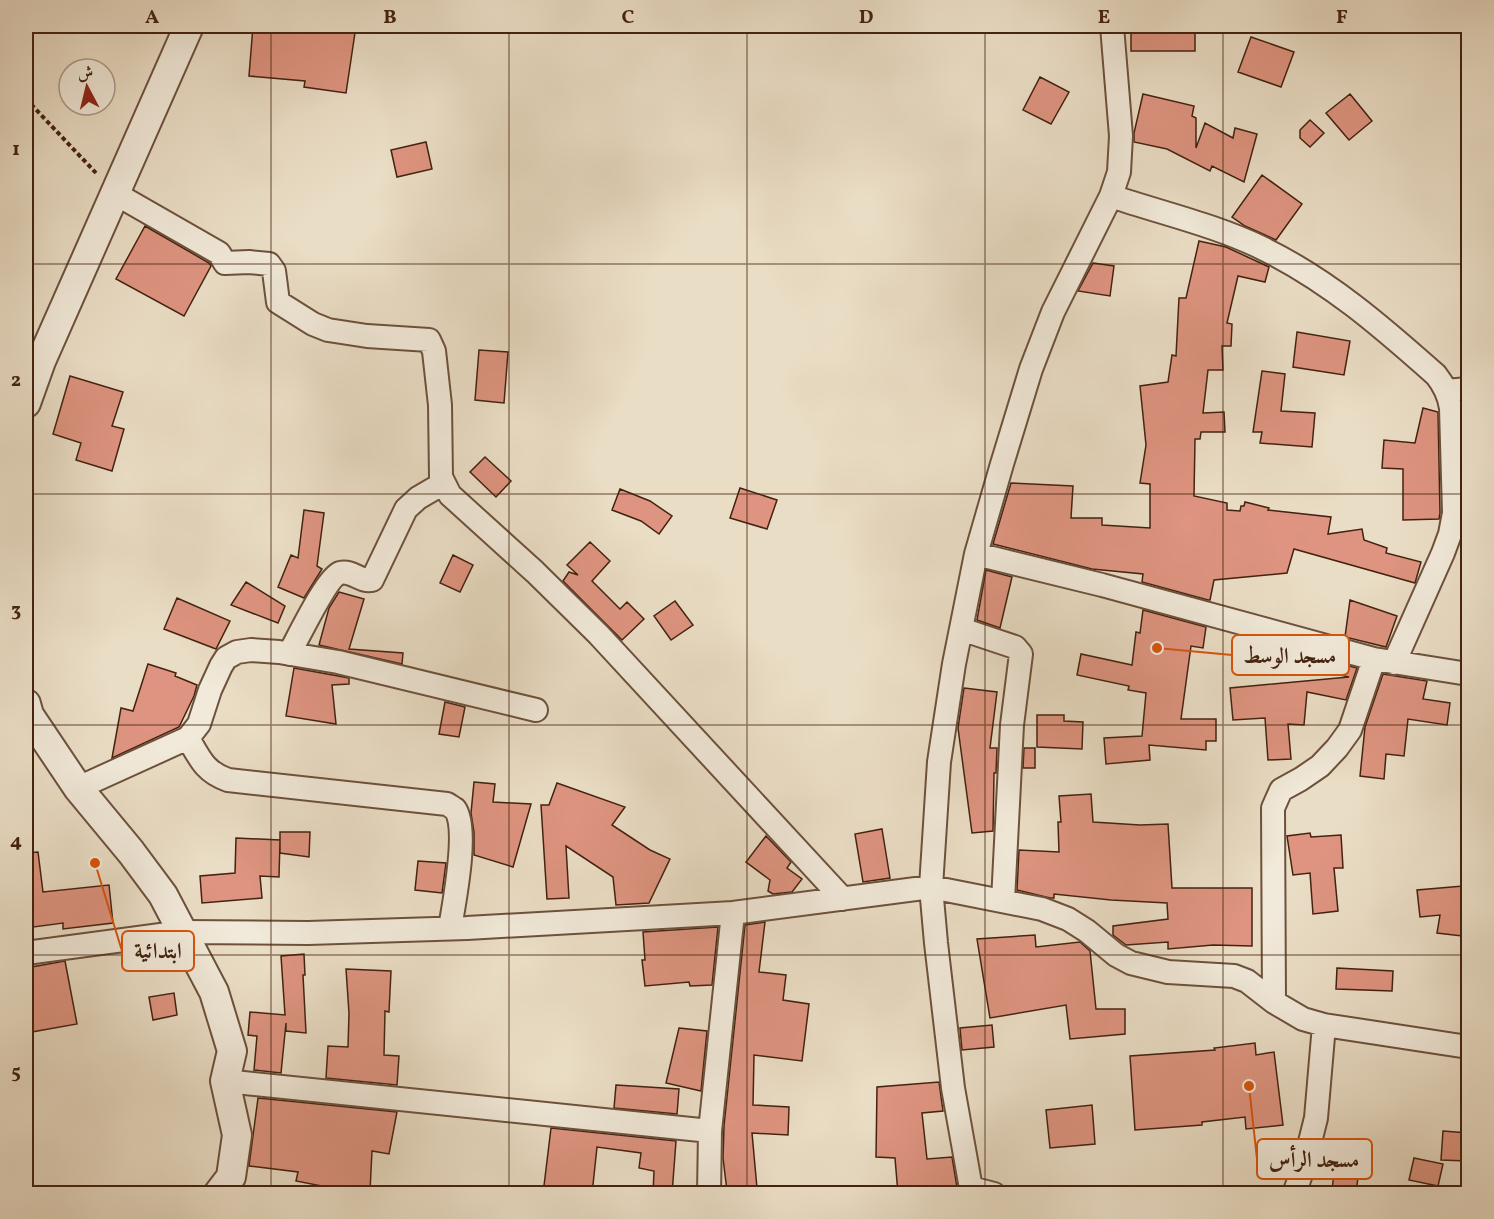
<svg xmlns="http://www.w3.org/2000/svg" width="1494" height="1219" viewBox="0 0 1494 1219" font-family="Vollkorn,Amiri,serif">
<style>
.building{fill:#de9480;stroke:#43220f;stroke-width:1.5}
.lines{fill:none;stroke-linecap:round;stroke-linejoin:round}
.minor-casing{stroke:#6d513c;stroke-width:26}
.tertiary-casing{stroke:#6d513c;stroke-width:32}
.path{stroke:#43220f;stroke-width:4;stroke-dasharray:4.5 3;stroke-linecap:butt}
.minor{stroke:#f1e9d9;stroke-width:22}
.tertiary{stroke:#f1e9d9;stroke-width:28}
.grid{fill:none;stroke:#43220f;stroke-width:1.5;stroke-opacity:0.55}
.leader{fill:none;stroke:#d8540c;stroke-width:2}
.callout-dot{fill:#d8540c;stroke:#f1e9d9;stroke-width:2}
.callout{fill:#f1e9d9;stroke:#d8540c;stroke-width:2}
.callout-label{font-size:22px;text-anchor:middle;font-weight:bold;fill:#43220f}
.neatline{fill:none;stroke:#43220f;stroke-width:2}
.grid-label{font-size:20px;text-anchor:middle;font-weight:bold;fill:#43220f}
</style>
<rect width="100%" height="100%" fill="#eaddc5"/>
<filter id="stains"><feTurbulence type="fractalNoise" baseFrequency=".00333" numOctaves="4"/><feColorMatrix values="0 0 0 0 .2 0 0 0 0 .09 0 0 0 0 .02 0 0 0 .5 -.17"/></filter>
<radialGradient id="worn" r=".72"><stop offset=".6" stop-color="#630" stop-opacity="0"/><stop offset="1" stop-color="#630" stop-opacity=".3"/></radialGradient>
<path class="building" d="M253 26H356L346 93 304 87 305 81 249 76Z
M1131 26H1195V51H1131Z
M1251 37 1294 52 1281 87 1238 72Z
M1040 77 1069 92 1051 124 1023 110Z
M1143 94 1194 106 1192 116 1196 118V148L1205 123 1233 138 1235 128 1257 134 1244 182 1212 166 1210 171 1167 149 1134 142V133Z
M1350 94 1372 121 1349 140 1326 113Z
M1310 120 1324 133 1310 147 1300 138V130Z
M426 142 432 169 397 177 391 150Z
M1262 175 1302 204 1276 240 1245 226 1232 217Z
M145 226 209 263 211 266 184 316 116 279Z
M1199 241 1226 247 1269 267 1265 282 1238 276 1227 323 1232 324 1231 346H1222L1223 370H1208L1203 413 1224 412 1225 432H1201L1200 439H1195L1194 496 1227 503V510L1240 511 1241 506H1244L1245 502 1269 508 1268 510 1331 517 1328 534 1362 529 1364 540 1387 548 1386 553 1421 562 1415 583 1294 549 1287 573 1214 580 1210 600H1208L1142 582 1143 574 1092 569 993 544 1011 483 1073 486 1071 518H1102V525L1150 528V484L1140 483 1146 445 1140 386 1168 382 1172 355 1176 356 1179 298H1186Z
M1093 263 1114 266 1110 296 1078 291Z
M1297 332 1350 341 1344 375 1293 367Z
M479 350 508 352 504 403 475 400Z
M1262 371 1285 374 1281 411 1315 413 1312 447 1260 443 1262 432H1253Z
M70 376 123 392 112 426 124 429 112 471 76 460 81 443 53 434Z
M1423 408 1438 412 1440 513 1439 519 1403 520V469L1382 468 1384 440 1415 443Z
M485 457 511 481 496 497 470 472Z
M740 488 777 500 767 529 730 518Z
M620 489 650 501 672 516 659 534 641 521 612 510Z
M304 510 324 513 317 566 322 569 304 598 278 587 291 555 298 558Z
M590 542 610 561 592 581 620 609 627 602 644 619 622 640 563 581 569 572 578 575 567 565Z
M453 555 473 565 460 592 440 583Z
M986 570 1012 577 1000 628 977 620Z
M246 582 285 606 278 623 231 605Z
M339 592 364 599 349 649 403 653 402 664 319 645 329 608Z
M177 598 230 621 216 649 164 629Z
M1350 600 1397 616 1386 647 1345 637Z
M675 601 693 625 671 640 654 616Z
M1143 610 1206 627 1203 648 1191 646 1181 719H1216V741H1206V750L1149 745 1150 760 1106 764 1104 738 1142 736 1146 693 1128 690 1129 686 1077 675 1081 654 1132 665 1136 632 1140 633Z
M1318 658 1357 668 1346 700 1307 692 1304 725 1288 724 1291 759 1268 760 1265 718 1233 720 1230 688 1349 677 1316 670Z
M148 664 176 673 175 676 197 685 194 696 179 727 112 758 121 708 133 711Z
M294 668 349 678V684L332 685 336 724 286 716Z
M1383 674 1427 681 1423 699 1450 703 1447 725 1408 719 1404 756 1386 754 1384 779 1360 776 1365 727Z
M964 688 997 692 990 748H997L996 773H994L993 831 972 833 958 728Z
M445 702 465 707 459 737 439 734Z
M1037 715H1064V721L1083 722 1082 749 1037 747Z
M1024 748H1035V768H1023Z
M474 782 495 784 493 802 531 804 513 867 474 855V832L471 813Z
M557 783 625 807 612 825 650 850 670 859 649 903 616 905 613 877 566 846 569 898 547 899 541 805H549Z
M1091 794 1093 822 1140 825 1168 824 1172 888H1252V946L1213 945 1168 949V942L1126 945 1113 935V926L1168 919 1167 903 1111 900 1054 894V898H1050L1017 890 1019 850 1059 852 1058 822H1061L1059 796Z
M882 829 890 878 863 882 855 834Z
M280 832H310L309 857 280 853Z
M1310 833 1311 837 1341 835 1343 868H1334L1338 911 1313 914 1310 873 1293 875 1287 836Z
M766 836 791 862 787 868 802 879 792 892 773 894 768 891 770 880 746 862Z
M236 838 280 840 279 877 260 876 262 898 202 903 200 876 235 873Z
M38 852 43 892 109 885 113 923 63 929V923L26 928V853Z
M418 861 446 863 442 893 415 890Z
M1463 886 1466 911 1462 936 1437 933 1440 915 1420 917 1417 890Z
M765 922 759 972 786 975 783 1000 809 1004 802 1061 754 1055 753 1105 789 1107 788 1135 752 1133 757 1188 727 1191 723 1158 724 1126 745 925Z
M718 927 712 985 690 986 689 982 645 986 642 960H645L643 932Z
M1035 935 1036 947 1080 942 1090 951 1096 1009H1125V1034L1070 1039 1066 1005 990 1018 977 939Z
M304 954 305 975H303L306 1033 286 1031V1023L281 1073 254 1070 257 1036 248 1035 250 1012 285 1015 281 956Z
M65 961 77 1024 26 1033V968Z
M1337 968 1393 971 1392 991 1336 989Z
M346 969 391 971 389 1012 385 1011 384 1055 399 1056 397 1085 326 1078 328 1046 348 1047 349 1013Z
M174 993 177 1015 153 1020 149 997Z
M992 1025 994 1047 962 1050 960 1028Z
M679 1028 707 1031 701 1091 666 1083Z
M1255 1043 1256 1055 1274 1052 1283 1125 1246 1129 1245 1117 1202 1122V1125L1135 1130 1130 1056 1215 1050 1214 1048Z
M939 1082 943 1111 922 1113 927 1159 952 1157 958 1194H898L895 1158 876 1157 877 1087Z
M616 1085 679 1089 677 1114 614 1108Z
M258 1098 397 1112 389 1154 372 1151 370 1191 337 1189 296 1181 298 1172 249 1166Z
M1092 1105 1095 1144 1050 1148 1046 1110Z
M551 1128 676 1141 672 1194H653L654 1171 639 1168 641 1153 597 1147 592 1194H543Z
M1443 1131 1468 1133 1467 1161 1441 1160Z
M1336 1157 1360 1160 1356 1194 1332 1190Z
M1414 1158 1443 1164 1438 1186 1409 1180Z"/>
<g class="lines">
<g class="minor-casing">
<path id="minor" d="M116 194 219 253 225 263 249 262 269 264 274 271 278 302 313 324 328 330 367 336 429 340 434 351 440 405 441 477 450 495 535 572 598 634 843 899
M1111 196C1161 213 1215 225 1262 248 1328 280 1382 327 1436 375 1444 385 1449 395 1451 408L1454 513 1450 534 1443 553 1394 663
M1446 391 1468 389
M976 554 1102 585 1374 659 1468 674
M961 629 1015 647 1021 654 1012 725 1003 901
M289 654C297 640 327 577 340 573 352 570 360 582 372 580L406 509 418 498 442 484
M188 738C200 759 205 772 228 780L447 804C449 805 453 808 455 809 469 829 454 903 450 928
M78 788 188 738 199 724 210 690 221 666 226 658 237 652 251 650 279 652 338 662 536 710
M26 953 183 932 308 933 467 928 733 913 931 887 1042 909 1068 919 1087 931 1116 955 1131 963 1168 972 1234 976 1247 981 1274 1002 1303 1019 1324 1025 1468 1047
M1274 1002 1273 808 1281 790 1301 779 1320 766 1337 748 1350 730 1374 659
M225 1081 710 1131
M971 1188 994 1194
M709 1194 710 1131 733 913
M972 1194 953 1088 936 943 931 887 939 762 954 664 976 554 1002 464 1031 369 1053 312 1111 196 1119 172 1121 136 1112 26
M1294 1194 1304 1166 1316 1118 1324 1025"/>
</g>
<g class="tertiary-casing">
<path id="tertiary" d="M26 403 41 361 189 26
M26 704 29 715 78 788 131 852 163 895 214 992 232 1051 225 1081 237 1135 231 1177 218 1194"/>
</g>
<path class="path" d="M26 99 96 173"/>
<use href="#minor" class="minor"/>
<use href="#tertiary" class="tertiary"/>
</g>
<path class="grid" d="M271 26V1194M509 26V1194M747 26V1194M985 26V1194M1223 26V1194M26 264H1468M26 494H1468M26 725H1468M26 955H1468"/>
<path class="leader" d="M1157 648L1232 655M95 863L122 951M1249 1086L1257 1159"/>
<g class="callout-dot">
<circle cx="1157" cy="648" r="6"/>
<circle cx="95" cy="863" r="6"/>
<circle cx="1249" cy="1086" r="6"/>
</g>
<g class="callout">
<rect x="1232" y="635" width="117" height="40" rx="6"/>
<rect x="122" y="931" width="72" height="40" rx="6"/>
<rect x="1257" y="1139" width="115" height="40" rx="6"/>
</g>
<g class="callout-label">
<text x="1290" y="663">مسجد الوسط</text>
<text x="158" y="958">ابتدائية</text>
<text x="1314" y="1167">مسجد الرأس</text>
</g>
<rect width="1494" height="1219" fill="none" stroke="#eaddc5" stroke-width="66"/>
<g transform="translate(87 87) rotate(353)"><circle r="28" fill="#f1e9d9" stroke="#ab9988" stroke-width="1.5"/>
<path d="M0-4.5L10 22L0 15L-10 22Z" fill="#8f2418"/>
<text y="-9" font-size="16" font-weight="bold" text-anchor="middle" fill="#43220f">ش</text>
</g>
<rect x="33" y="33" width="1428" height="1153" class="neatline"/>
<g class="grid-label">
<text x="152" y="23">A</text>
<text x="390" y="23">B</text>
<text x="628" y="23">C</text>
<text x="866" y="23">D</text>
<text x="1104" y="23">E</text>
<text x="1342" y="23">F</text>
<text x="16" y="155">1</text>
<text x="16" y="386">2</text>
<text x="16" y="616">3</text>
<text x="16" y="847">4</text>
<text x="16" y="1078">5</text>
</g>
<rect width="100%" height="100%" filter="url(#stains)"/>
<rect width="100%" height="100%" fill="url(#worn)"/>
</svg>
